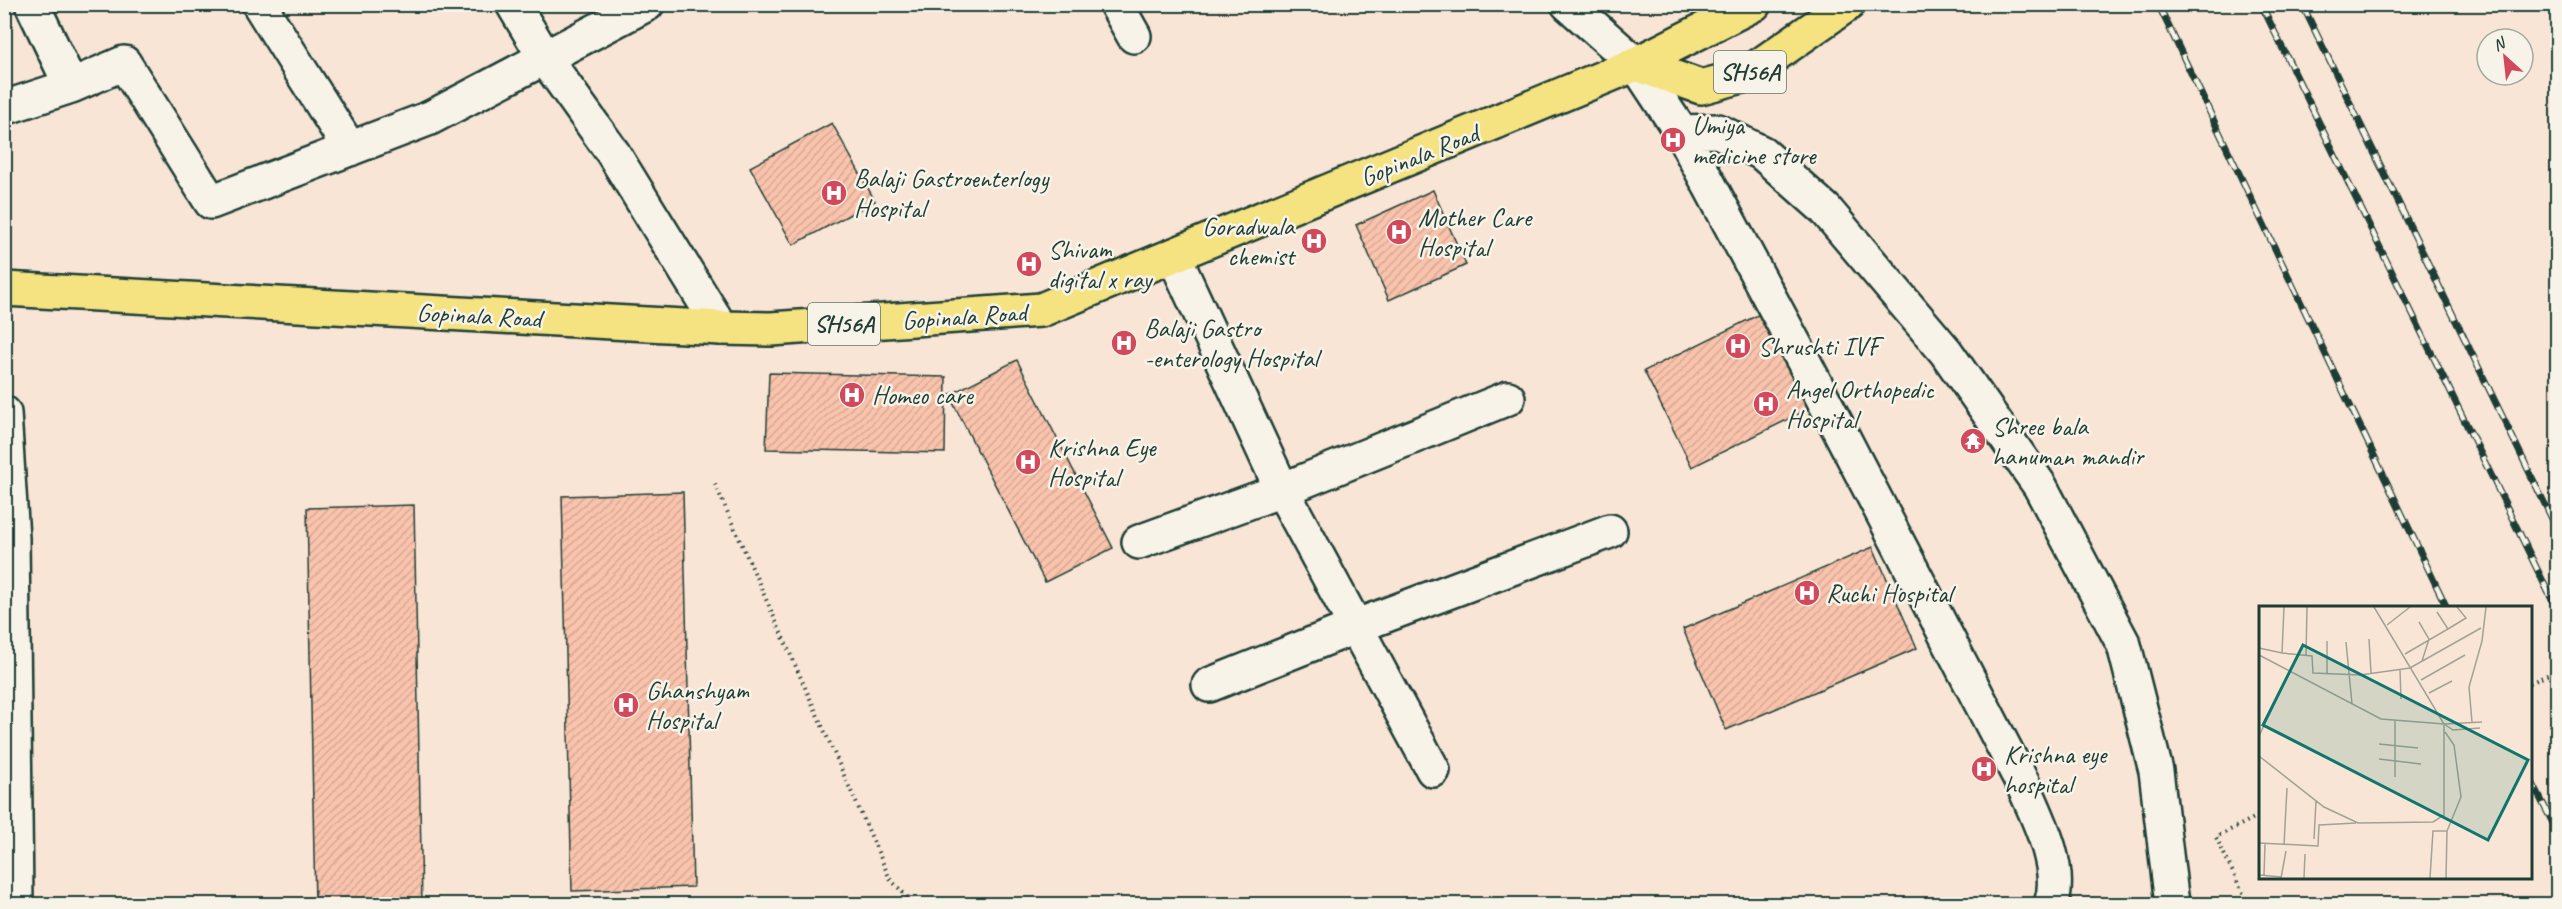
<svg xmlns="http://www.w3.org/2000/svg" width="2562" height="909" viewBox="0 0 2562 909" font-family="Caveat,sans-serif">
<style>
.building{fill:url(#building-hatch);stroke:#1f3d34;stroke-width:1.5}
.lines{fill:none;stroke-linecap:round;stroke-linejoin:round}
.minor-casing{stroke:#1f3d34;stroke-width:38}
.major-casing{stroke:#1f3d34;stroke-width:38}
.path{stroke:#1f3d34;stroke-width:4;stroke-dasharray:1.5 4.5;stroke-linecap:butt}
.minor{stroke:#f7f3e8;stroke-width:33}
.major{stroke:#f5e382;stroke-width:33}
.rail-casing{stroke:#1f3d34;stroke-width:7}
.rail{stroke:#f7f3e8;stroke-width:4.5;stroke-dasharray:14;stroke-linecap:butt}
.labels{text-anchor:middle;stroke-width:5;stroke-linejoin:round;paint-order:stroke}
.shield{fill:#f7f3e8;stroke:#60746a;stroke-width:1.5}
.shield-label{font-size:24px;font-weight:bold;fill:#1f3d34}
.poi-label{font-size:26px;fill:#1f3d34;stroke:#f7f3e8;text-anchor:start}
.street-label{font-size:26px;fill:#1f3d34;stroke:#f7f3e8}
.inset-road{fill:none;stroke:#a1a295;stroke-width:1.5}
.view{fill:#0f766e;fill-opacity:0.15;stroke:#0f766e;stroke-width:3}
.inset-edge{fill:none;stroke:#1f3d34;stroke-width:3}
</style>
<defs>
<pattern id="building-hatch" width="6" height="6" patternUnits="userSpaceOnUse" patternTransform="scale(1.5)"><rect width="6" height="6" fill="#f9c3ac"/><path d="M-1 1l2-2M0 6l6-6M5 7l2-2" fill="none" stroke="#d5a895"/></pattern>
</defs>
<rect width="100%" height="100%" fill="#f8e5d6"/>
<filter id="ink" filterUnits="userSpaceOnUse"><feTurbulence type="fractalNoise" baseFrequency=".0167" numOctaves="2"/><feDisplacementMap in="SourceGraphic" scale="12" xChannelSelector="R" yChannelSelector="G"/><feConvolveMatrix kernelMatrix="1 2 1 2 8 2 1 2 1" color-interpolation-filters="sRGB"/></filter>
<g filter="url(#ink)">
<path class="building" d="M832 123 875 201 793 245 750 167Z
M1433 190 1466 265 1389 300 1356 225Z
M1762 313 1809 409 1692 467 1644 371Z
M1017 360 1113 548 1045 582 949 395Z
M769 373 946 377 945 453 766 449Z
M683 492 693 887 572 891 562 496Z
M414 505 422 904H315L307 508Z
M1873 547 1917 648 1726 730 1683 629Z"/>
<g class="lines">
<g class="minor-casing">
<path id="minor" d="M32 4 71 86
M259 4 350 149
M513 4 545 58 613 153 721 328
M1116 4 1134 36
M1568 4 1636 64 1681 132 1803 360 2022 782C2037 816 2064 868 2051 904
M4 108 71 86 124 63 211 202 430 118 647 4
M1681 132 1718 131 1762 153 1825 209 1946 352 2040 486 2124 645 2156 771 2172 904
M1174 256 1282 490 1433 770
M4 413 12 538 16 904
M1139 542 1282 490 1508 398
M1209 685 1357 626 1610 531"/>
</g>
<g class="major-casing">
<path id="major" d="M1636 64 1701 87 1746 75 1848 4
M4 289 721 328 771 329 1041 310 1636 64 1754 4"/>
</g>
<path class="path" d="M715 484 890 879 914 904
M2530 683 2558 670
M2248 904 2216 837 2260 815"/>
<use href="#minor" class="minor"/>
<use href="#major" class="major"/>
<g class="rail-casing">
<path id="rail" d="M2158 4 2447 608
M2261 4 2558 612
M2302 4 2558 531
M2530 778 2558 833"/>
</g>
<use href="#rail" class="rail"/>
</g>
</g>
<defs>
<g id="hospital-disc" transform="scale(1.35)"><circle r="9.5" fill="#d1495b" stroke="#f7f3e8"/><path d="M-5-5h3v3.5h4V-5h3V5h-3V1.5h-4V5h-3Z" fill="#fff"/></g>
<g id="temple-disc" transform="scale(1.35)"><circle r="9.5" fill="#d1495b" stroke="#f7f3e8"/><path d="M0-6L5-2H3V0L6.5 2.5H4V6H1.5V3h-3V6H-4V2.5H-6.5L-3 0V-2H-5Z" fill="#fff"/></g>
</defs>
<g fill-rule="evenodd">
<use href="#hospital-disc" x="1673" y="140"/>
<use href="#hospital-disc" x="834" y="193"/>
<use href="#hospital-disc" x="1399" y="232"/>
<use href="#hospital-disc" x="1314" y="241"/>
<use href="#hospital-disc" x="1029" y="264"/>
<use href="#hospital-disc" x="1124" y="343"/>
<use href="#hospital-disc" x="1738" y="346"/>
<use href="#hospital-disc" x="852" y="395"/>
<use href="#hospital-disc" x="1766" y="404"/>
<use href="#temple-disc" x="1973" y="441"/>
<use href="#hospital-disc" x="1028" y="462"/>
<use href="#hospital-disc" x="1807" y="593"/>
<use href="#hospital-disc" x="626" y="705"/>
<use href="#hospital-disc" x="1984" y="769"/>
</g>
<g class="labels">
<g class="shield">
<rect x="1714" y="51" width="72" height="42" rx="4.5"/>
<rect x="808" y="303" width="72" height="42" rx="4.5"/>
</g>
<g class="shield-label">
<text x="1750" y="80">SH56A</text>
<text x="844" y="332">SH56A</text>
</g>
<g class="poi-label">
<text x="1692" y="134">Umiya<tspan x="1692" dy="30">medicine store</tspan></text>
<text x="854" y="187">Balaji Gastroenterlogy<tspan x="854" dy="30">Hospital</tspan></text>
<text x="1418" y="226">Mother Care<tspan x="1418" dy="30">Hospital</tspan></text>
<text x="1294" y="235" text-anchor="end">Goradwala<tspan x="1294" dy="30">chemist</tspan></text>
<text x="1048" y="258">Shivam<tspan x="1048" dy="30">digital x ray</tspan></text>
<text x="1144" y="337">Balaji Gastro<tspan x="1144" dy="30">-enterology Hospital</tspan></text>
<text x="1758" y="355">Shrushti IVF</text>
<text x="1786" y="398">Angel Orthopedic<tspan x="1786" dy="30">Hospital</tspan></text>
<text x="872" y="404">Homeo care</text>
<text x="1992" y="435">Shree bala<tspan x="1992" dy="30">hanuman mandir</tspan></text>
<text x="1048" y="456">Krishna Eye<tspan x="1048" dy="30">Hospital</tspan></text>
<text x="1826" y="602">Ruchi Hospital</text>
<text x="646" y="699">Ghanshyam<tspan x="646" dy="30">Hospital</tspan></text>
<text x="2004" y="763">Krishna eye<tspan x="2004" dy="30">hospital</tspan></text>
</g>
<g class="street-label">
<text transform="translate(1419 155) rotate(-22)" y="9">Gopinala Road</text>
<text transform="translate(479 315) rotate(3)" y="9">Gopinala Road</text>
<text transform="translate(964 316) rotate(-4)" y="9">Gopinala Road</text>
</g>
</g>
<g transform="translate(2259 606)">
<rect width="273" height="273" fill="#f8e5d6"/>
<path class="inset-road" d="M25 1 23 47 53 50 54 67 101 69 151 62 222 22M160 16 170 33 163 55M128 19 151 1M189 23 207 12 198 1M110 33 112 67M68 35V68M87 36 93 98M0 42 23 47M146 48 189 23 178 6M0 49 122 113 185 118 223 116M47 50 48 1M141 64 142 93M162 74 206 49M170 87 193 75M213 116 210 81 223 35 227 1M185 118 194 124 221 122M0 130 31 65M120 138 159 142M0 150 65 201 99 217 174 216 185 209V118L115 1M120 153 162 158M136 171V114M55 233 57 195M0 237 59 240 60 219 97 217M25 239 28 182M0 269 23 271M5 269 6 238M22 272 27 245M45 272 46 248M171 272 174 225H188L202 191 195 139 186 126M187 272 188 225"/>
<path class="view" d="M44 39 269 154 229 234 4 119Z"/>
<rect width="273" height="273" class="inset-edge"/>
</g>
<rect width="2562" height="909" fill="none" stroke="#f7f3e8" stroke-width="24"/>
<rect x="12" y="12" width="2538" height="885" fill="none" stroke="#1f3d34" stroke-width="2" filter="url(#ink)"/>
<g transform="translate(2505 57) rotate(333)"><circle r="28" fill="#f7f3e8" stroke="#a1aaa0" stroke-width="1.5"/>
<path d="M0-4.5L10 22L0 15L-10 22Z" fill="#d1495b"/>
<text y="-9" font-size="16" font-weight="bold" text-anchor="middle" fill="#1f3d34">N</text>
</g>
</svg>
